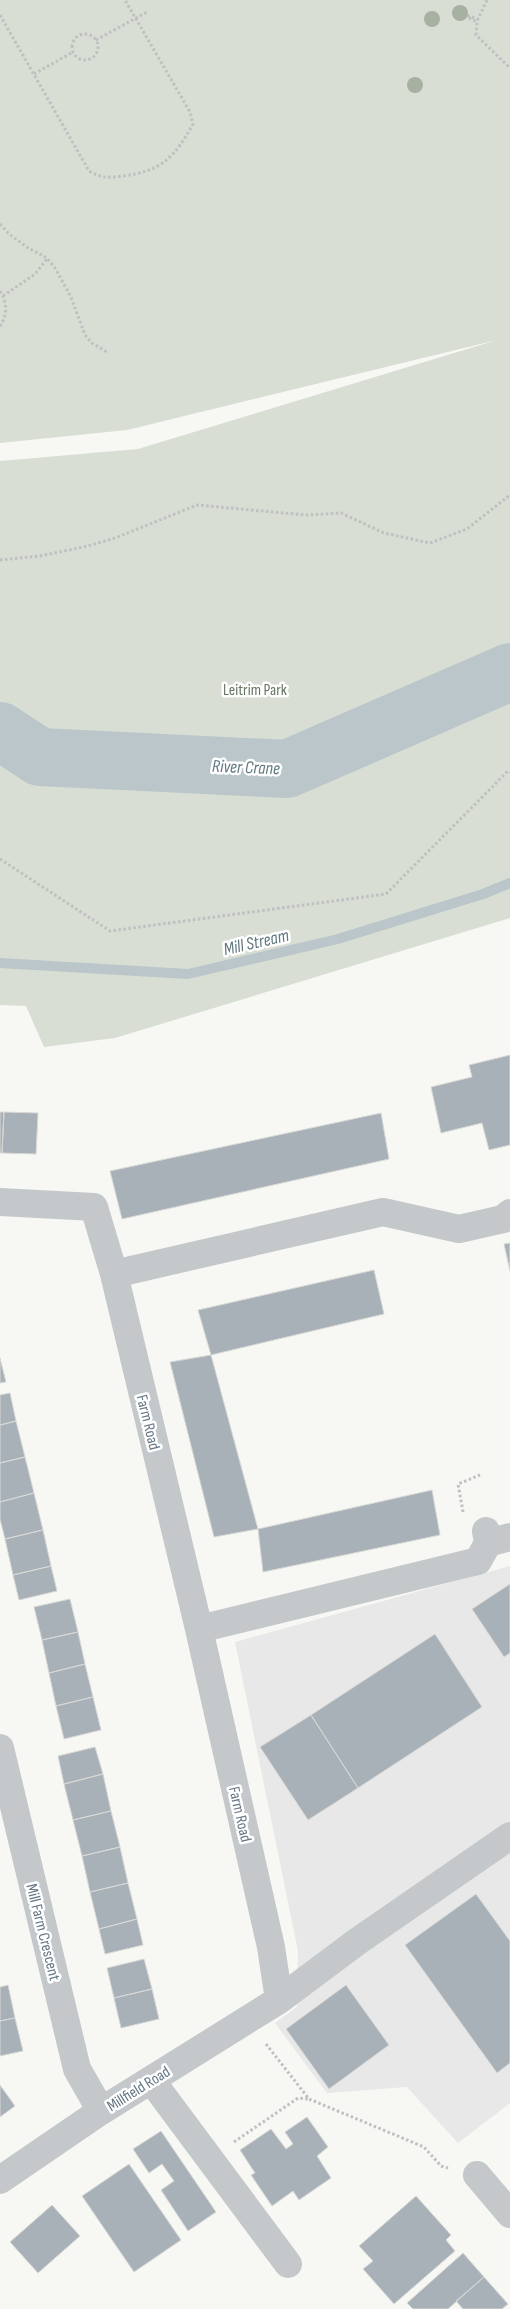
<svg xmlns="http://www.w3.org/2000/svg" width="510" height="2309" viewBox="0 0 510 2309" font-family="'Sofia Sans Condensed',sans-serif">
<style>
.built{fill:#e7e8e7}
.green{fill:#d8ded4}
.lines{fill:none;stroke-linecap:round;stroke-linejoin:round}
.stream{stroke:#bac6c9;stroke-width:10}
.river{stroke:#bac6c9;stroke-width:58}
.building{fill:#a8b1b7;stroke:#d8d8d6}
.path{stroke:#bec0c2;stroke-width:3;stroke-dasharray:2.5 2.5;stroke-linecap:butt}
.minor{stroke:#c4c8cb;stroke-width:28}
.tree{fill:#a7b1a2}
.labels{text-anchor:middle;stroke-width:5;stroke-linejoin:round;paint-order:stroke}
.park-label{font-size:16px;fill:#657760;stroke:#fff}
.street-label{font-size:16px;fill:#657785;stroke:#fff}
.water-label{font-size:18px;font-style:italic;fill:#617981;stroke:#fff}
</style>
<rect width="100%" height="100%" fill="#f7f7f3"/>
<path class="built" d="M510 1566V2103L458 2143 407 2087 327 2093 275 2023 297 2007 298 1951 235 1642Z"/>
<path class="green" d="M0 0H510V918L115 1038 44 1047 26 1006 0 1005V461L138 449 497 340 127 430 0 443Z"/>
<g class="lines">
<path class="stream" d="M0 963 188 974 338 939 483 894 510 883"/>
<path class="river" d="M0 731 40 757 287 769 510 672"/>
</g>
<path class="building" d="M510 1055V1145L489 1150 482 1123 441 1133 431 1087 472 1077 469 1065Z
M0 1112H4L2 1153H0Z
M4 1112 38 1113 36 1154 2 1153Z
M381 1113 389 1159 122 1219 110 1171Z
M510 1243V1271L504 1244Z
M374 1270 384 1314 211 1355 198 1310Z
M211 1355 258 1529 214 1537 170 1362Z
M0 1358 6 1382 0 1383Z
M10 1393 16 1421 0 1425V1395Z
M16 1421 25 1457 0 1463V1425Z
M25 1457 34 1493 0 1502V1463Z
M432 1490 440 1535 263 1572 258 1529Z
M34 1493 43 1530 5 1539 0 1519V1502Z
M43 1530 51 1566 13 1575 5 1539Z
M51 1566 57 1591 19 1600 13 1575Z
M510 1584V1653L504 1657 472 1609Z
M70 1599 78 1632 42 1640 34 1607Z
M78 1632 85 1664 49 1673 42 1640Z
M435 1634 482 1707 358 1788 311 1715Z
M85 1664 93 1697 56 1706 49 1673Z
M93 1697 101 1730 64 1739 56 1706Z
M311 1715 358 1788 308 1820 260 1747Z
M95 1747 103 1774 64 1784 58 1756Z
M103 1774 111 1811 73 1820 64 1784Z
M111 1811 120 1847 82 1856 73 1820Z
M120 1847 128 1883 90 1892 82 1856Z
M128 1883 137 1919 99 1929 90 1892Z
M476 1894 510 1941V2063L497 2073 405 1945Z
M137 1919 143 1945 105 1954 99 1929Z
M144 1959 152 1989 114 1998 107 1968Z
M8 1985 15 2018 0 2021V1987Z
M346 1985 389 2045 329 2089 286 2029Z
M152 1989 159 2019 121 2028 114 1998Z
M15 2018 23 2051 0 2056V2021Z
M0 2085 15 2106 0 2117Z
M307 2117 328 2147 317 2156 331 2178 299 2200 293 2191 272 2206 251 2175 255 2173 240 2150 271 2129 286 2149 293 2144 285 2132Z
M161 2131 216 2212 188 2231 161 2190 174 2181 162 2164 149 2173 133 2149Z
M129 2164 181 2240 134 2272 82 2196Z
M416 2196 451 2235 446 2240 455 2251 394 2304 363 2269 373 2261 359 2246Z
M52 2205 80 2236 38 2273 10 2242Z
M463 2253 484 2277 448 2309H413L407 2303Z
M484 2277 508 2304 502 2309H463L456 2301Z"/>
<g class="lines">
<path class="path" d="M487 0 478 19 460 13 477 22 476 35 510 68
M0 15 89 171C100 178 110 178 122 176 161 172 175 157 193 124L190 112 125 0
M72 47a13 13 0 1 1 26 0a13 13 0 1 1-26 0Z
M96 40 147 12
M34 74 73 52
M0 224 9 234 28 248 47 258 55 268 71 297 85 335 92 343 107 352
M0 291C7 302 8 315 0 326
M3 296 35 274 47 259
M0 560 40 556 88 546 115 538 197 505 306 515 341 513 384 533 430 543 467 529 510 495
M0 859 110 931 386 894 508 771 510 772
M463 1512 458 1484 480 1475
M266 2044 309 2099 424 2147 441 2166 448 2168
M234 2142 298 2098 309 2099"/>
<path class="minor" d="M0 1202 94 1207 114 1274 199 1629 271 1947 279 2000
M114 1274 383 1212 459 1229 503 1219 510 1213
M488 1543 510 1537
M199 1629 478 1561 488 1543 486 1531
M0 1748 77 2069 101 2111
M151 2080 288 2264
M477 2175 510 2214
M0 2180 101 2111 279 2000 358 1941 510 1836"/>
</g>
<g class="tree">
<circle cx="460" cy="13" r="8"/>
<circle cx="432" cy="19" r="8"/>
<circle cx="415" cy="85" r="8"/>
</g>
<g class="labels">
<g class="park-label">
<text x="255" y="695">Leitrim Park</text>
</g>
<g class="street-label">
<text transform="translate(149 1422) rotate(76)" y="6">Farm Road</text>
<text transform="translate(241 1814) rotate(77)" y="6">Farm Road</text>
<text transform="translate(44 1932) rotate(76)" y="6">Mill Farm Crescent</text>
<text transform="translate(138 2088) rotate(-32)" y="6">Millfield Road</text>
</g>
<g class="water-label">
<text transform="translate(246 767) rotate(2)" y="6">River Crane</text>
<text transform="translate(256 942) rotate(-13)" y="6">Mill Stream</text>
</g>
</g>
</svg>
